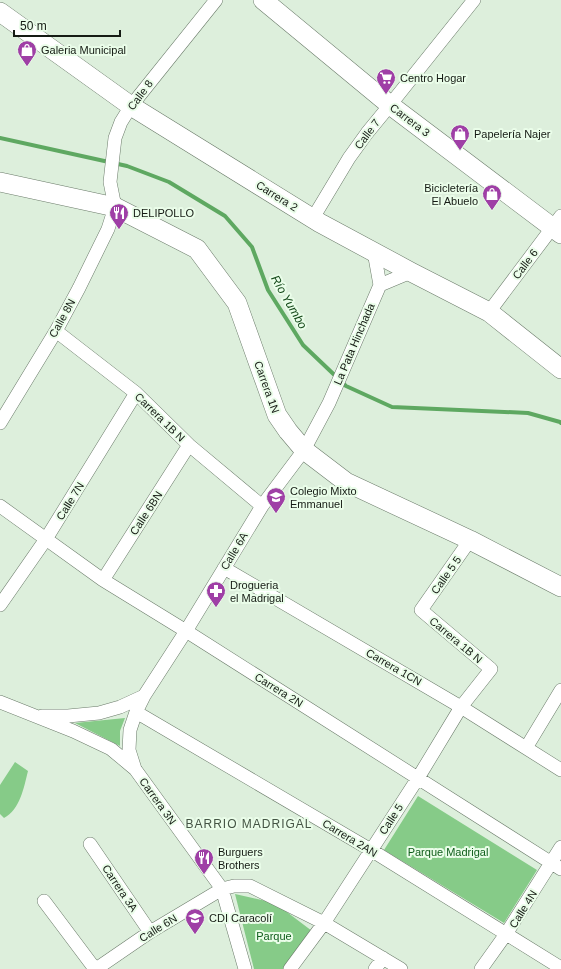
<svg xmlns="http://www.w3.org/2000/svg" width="561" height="969" viewBox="0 0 561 969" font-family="Helvetica,sans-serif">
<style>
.green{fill:#86cb88}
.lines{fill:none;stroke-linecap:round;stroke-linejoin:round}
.stream{stroke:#5ea861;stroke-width:4}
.street-casing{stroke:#6b7b6a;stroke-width:14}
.secondary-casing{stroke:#6b7b6a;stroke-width:20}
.street{stroke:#fff;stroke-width:13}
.secondary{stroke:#fff;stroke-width:19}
.labels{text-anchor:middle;stroke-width:4;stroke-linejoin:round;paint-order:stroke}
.poi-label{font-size:11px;fill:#151b14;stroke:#eafde9;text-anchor:start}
.street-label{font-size:11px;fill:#151b14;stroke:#eafde9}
.park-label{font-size:11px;fill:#0e5d1a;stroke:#eafde9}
.water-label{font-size:12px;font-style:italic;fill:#144819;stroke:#eafde9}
.neighbourhood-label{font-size:12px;letter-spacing:1px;fill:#445444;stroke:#eafde9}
</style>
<rect width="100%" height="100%" fill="#ddefdc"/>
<path class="green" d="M125 718 120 731V746L75 723Z
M15 762 28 771C24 787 20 810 4 818L0 814V785Z
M418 796 537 870 504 923 384 850Z
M235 894 275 903 312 931 283 969H254Z"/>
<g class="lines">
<path class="stream" d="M0 138 127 166 169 182 225 216 252 247 268 290 303 345 346 386 392 407 528 413 560 422 561 423"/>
<g class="street-casing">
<path id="street" d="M313 218 349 158 367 133 390 105 474 0
M380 285 411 272
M489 312 561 216
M56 331 136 393 189 445 262 506
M0 423 56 331 79 288 108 229 115 207 110 182 115 138 121 122 131 106 216 0
M0 506 103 580 186 631 561 869
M224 568 461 707 561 770
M103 580 189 445
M0 605 46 539 136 393
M0 702 73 731 111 749 135 769 222 889 245 969
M136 712 371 850 561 968
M42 716H68L99 713 120 707 144 696
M526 748 561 690
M135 769 129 750 130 730 136 712 144 696 186 631 262 506 304 450 329 403 380 285 374 252
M90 844 150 932
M44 901 95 969
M96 969 150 932 222 889 234 886H250L324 923 401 969
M290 969 324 923 418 778 461 707 491 669 421 610 470 540
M375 969 383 958
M481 969 506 934 561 847"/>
</g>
<g class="secondary-casing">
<path id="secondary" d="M263 0 390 105 561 234
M0 12 131 106 320 223 411 272 489 312 561 369
M0 182 115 207 197 249 237 303 277 415 288 431 304 450 346 482 470 540 561 587"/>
</g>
<use href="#street" class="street"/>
<use href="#secondary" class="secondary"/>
</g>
<defs>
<g id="shop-pin" transform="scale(1)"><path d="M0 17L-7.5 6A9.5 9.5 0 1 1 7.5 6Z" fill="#9f3fa6" stroke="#eafde9"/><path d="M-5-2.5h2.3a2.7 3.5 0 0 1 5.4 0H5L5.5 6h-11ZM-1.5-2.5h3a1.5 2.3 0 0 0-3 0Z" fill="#fff"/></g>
<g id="supermarket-pin" transform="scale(1)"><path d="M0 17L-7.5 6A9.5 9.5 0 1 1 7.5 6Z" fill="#9f3fa6" stroke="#eafde9"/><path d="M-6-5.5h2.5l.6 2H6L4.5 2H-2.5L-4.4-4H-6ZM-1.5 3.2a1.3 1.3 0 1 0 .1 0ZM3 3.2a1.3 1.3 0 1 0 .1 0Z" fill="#fff"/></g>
<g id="restaurant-pin" transform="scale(1)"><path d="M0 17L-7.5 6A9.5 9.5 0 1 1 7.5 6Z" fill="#9f3fa6" stroke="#eafde9"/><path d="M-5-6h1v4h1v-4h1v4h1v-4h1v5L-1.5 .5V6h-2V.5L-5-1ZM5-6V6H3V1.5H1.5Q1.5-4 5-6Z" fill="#fff"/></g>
<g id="school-pin" transform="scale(1)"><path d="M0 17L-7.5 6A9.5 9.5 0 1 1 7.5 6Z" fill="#9f3fa6" stroke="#eafde9"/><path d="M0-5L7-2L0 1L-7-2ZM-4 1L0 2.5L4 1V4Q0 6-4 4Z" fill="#fff"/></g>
<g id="pharmacy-pin" transform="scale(1)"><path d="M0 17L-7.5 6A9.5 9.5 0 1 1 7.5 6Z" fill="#9f3fa6" stroke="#eafde9"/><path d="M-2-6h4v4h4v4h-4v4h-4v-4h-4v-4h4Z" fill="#fff"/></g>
</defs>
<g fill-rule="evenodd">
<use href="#shop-pin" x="27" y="50"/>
<use href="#supermarket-pin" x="386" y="78"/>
<use href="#shop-pin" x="460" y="134"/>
<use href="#shop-pin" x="492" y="194"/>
<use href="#restaurant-pin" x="119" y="213"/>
<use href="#school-pin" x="276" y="497"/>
<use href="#pharmacy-pin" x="216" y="591"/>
<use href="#restaurant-pin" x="204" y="858"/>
<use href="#school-pin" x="195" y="918"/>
</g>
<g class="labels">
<g class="poi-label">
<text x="41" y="54">Galeria Municipal</text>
<text x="400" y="82">Centro Hogar</text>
<text x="474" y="138">Papelería Najer</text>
<text x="478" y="192" text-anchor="end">Bicicletería<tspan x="478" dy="13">El Abuelo</tspan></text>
<text x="133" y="217">DELIPOLLO</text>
<text x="290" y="495">Colegio Mixto<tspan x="290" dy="13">Emmanuel</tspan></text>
<text x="230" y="589">Drogueria<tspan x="230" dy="13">el Madrigal</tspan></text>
<text x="218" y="856">Burguers<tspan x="218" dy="13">Brothers</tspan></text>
<text x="209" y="922">CDI Caracolí</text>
</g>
<g class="street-label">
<text transform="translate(140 95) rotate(-53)" y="4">Calle 8</text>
<text transform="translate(410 120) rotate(37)" y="4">Carrera 3</text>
<text transform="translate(367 134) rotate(-53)" y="4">Calle 7</text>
<text transform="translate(277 196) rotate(32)" y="4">Carrera 2</text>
<text transform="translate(525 264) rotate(-53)" y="4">Calle 6</text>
<text transform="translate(62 318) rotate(-61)" y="4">Calle 8N</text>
<text transform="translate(354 344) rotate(-67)" y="4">La Pata Hinchada</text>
<text transform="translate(267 387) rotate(70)" y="4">Carrera 1N</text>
<text transform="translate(160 417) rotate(44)" y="4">Carrera 1B N</text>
<text transform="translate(70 501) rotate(-58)" y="4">Calle 7N</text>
<text transform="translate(146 513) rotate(-57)" y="4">Calle 6BN</text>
<text transform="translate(234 551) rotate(-59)" y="4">Calle 6A</text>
<text transform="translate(446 575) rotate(-55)" y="4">Calle 5 5</text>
<text transform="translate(456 640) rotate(40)" y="4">Carrera 1B N</text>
<text transform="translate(394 667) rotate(30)" y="4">Carrera 1CN</text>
<text transform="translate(279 690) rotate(32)" y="4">Carrera 2N</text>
<text transform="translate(158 801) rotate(54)" y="4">Carrera 3N</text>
<text transform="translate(391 819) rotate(-57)" y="4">Calle 5</text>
<text transform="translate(350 838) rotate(31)" y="4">Carrera 2AN</text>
<text transform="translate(120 888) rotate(56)" y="4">Carrera 3A</text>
<text transform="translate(523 909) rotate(-58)" y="4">Calle 4N</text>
<text transform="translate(158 928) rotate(-32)" y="4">Calle 6N</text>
</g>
<g class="park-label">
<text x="448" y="856">Parque Madrigal</text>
<text x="274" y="940">Parque</text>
</g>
<g class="water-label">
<text transform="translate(289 302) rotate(60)" y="4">Río Yumbo</text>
</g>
<g class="neighbourhood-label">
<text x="249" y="828">BARRIO MADRIGAL</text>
</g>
</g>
<path d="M14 30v6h106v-6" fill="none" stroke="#151b14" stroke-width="2"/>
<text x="20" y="30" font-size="12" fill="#151b14" stroke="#eafde9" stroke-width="3" paint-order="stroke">50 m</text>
</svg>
